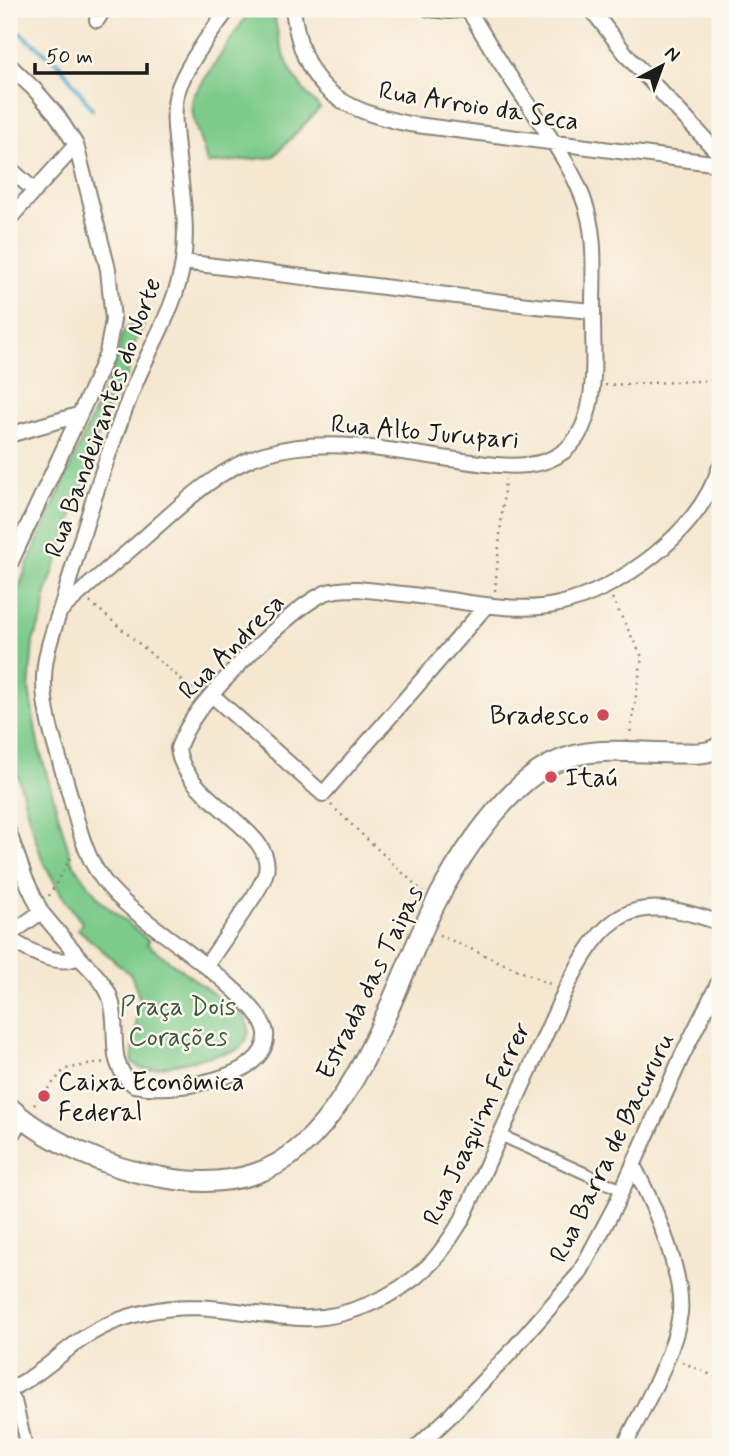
<svg xmlns="http://www.w3.org/2000/svg" width="729" height="1456" viewBox="0 0 729 1456" font-family="Mynerve,sans-serif">
<style>
.green{fill:#7dcb8b;stroke:#4c7454;stroke-width:2}
.lines{fill:none;stroke-linecap:round;stroke-linejoin:round}
.stream{stroke:#4fa9cd;stroke-width:4.5}
.pedestrian-casing{stroke:#888276;stroke-width:14}
.minor-casing{stroke:#888276;stroke-width:18}
.secondary-casing{stroke:#888276;stroke-width:23}
.path{stroke:#888276;stroke-width:2.5;stroke-dasharray:2 5;stroke-linecap:butt}
.pedestrian{stroke:#fff;stroke-width:10}
.minor{stroke:#fff;stroke-width:14}
.secondary{stroke:#fff;stroke-width:19}
.poi-dot{fill:#d1495b;stroke:#fbf7ec;stroke-width:2.5}
.labels{text-anchor:middle;stroke-width:5;stroke-linejoin:round;paint-order:stroke}
.street-label{font-size:26px;fill:#1c1c1c;stroke:#fbf7ec}
.poi-label{font-size:26px;fill:#1c1c1c;stroke:#fbf7ec;text-anchor:start}
.park-label{font-size:26px;fill:#3e5943;stroke:#fbf7ec}
</style>
<rect width="100%" height="100%" fill="#fbf7ec"/>
<filter id="ink" filterUnits="userSpaceOnUse"><feTurbulence type="fractalNoise" baseFrequency=".0143" numOctaves="2"/><feDisplacementMap in="SourceGraphic" scale="14" xChannelSelector="R" yChannelSelector="G"/><feConvolveMatrix kernelMatrix="1 2 1 2 8 2 1 2 1" color-interpolation-filters="sRGB"/></filter>
<filter id="wash" filterUnits="userSpaceOnUse"><feTurbulence type="fractalNoise" baseFrequency=".00686" numOctaves="4" result="noise"/><feDisplacementMap in="SourceGraphic" scale="28" xChannelSelector="R" yChannelSelector="G"/><feGaussianBlur stdDeviation="1.57" result="paint"/><feColorMatrix in="noise" values="0 0 0 0 0 0 0 0 0 0 0 0 0 0 0 0 0 1.4 0 .05"/><feComposite in="paint" operator="in"/></filter>
<g filter="url(#wash)">
<rect width="100%" height="100%" fill="#f5e7d0"/>
<path class="green" d="M251 9H274C277 47 291 81 320 108L273 157 207 164C203 141 189 120 193 97Z
M145 321 133 347 128 373 103 419 88 472 46 593 43 617 33 641 29 689 38 744 72 862 101 901 149 941 147 944 243 1016C253 1028 249 1041 237 1050L149 1070 140 1068 132 1062 139 997 131 975 78 929 82 923 61 894 42 859 29 818 9 742V614L29 561 113 369 123 332 130 326Z
M9 1402 20 1447H9Z"/>
<g class="lines">
<path class="stream" d="M9 24 60 65 92 109"/>
</g>
</g>
<g filter="url(#ink)">
<g class="lines">
<g class="pedestrian-casing">
<path id="pedestrian" d="M500 1135 622 1190
M9 1391 16 1401 27 1447"/>
</g>
<g class="minor-casing">
<path id="minor" d="M293 9C303 86 336 109 409 124L720 164
M429 9 449 11 468 9
M591 9 629 58 720 155
M97 20 104 9
M9 65 35 90 56 114 76 145 108 269 113 320 107 353 92 388 9 566
M9 168 35 191
M9 219 76 145
M183 262 536 306 593 311
M9 435 78 415
M60 611C87 586 116 562 144 538 180 506 218 468 264 454 329 434 399 453 464 461 485 464 506 467 527 465 607 457 592 364 593 308 593 271 597 234 583 198 572 168 551 139 533 111 510 78 488 44 468 9
M212 695 323 794 487 605
M9 833 25 878 41 912 79 957
M9 935 41 912
M9 939C28 950 57 968 79 957 90 969 104 981 110 997 121 1027 104 1064 134 1085 166 1093 270 1081 266 1033 262 1000 165 937 138 914 120 900 101 881 91 860 79 836 75 811 67 785 57 750 43 715 44 677 45 648 57 622 65 595 85 524 107 452 135 384 151 345 177 305 183 262 188 228 182 191 178 158 176 137 172 114 177 93 185 66 212 32 228 9
M206 966C219 947 233 927 246 908 253 898 261 887 265 875 281 832 182 800 178 748 183 735 190 722 199 710 223 679 290 609 325 593 335 589 347 589 357 589 385 592 414 595 442 599 480 604 521 613 559 604 594 596 626 577 654 555 684 531 707 504 720 467
M9 1141 21 1117
M9 1389C36 1378 55 1358 79 1341 99 1327 123 1317 147 1312 204 1299 245 1316 301 1318 344 1320 396 1297 427 1267 441 1254 451 1237 462 1220L565 991C605 911 632 891 720 923
M417 1447 447 1419 508 1355 579 1274 615 1206 682 1056 720 980
M624 1447C642 1409 675 1355 680 1313 684 1272 652 1201 633 1165"/>
</g>
<g class="secondary-casing">
<path id="secondary" d="M9 1107C46 1141 110 1169 160 1177 191 1183 223 1184 254 1174 352 1144 394 982 437 900 458 860 484 821 517 789 569 739 614 753 680 753 693 753 710 755 720 746"/>
</g>
<path class="path" d="M605 385 720 380
M495 591 505 479
M612 598 642 657 630 734
M90 602 197 693
M331 805 423 892
M49 896 73 853
M439 935 552 985
M34 1105 65 1069 105 1062
M682 1362 720 1379"/>
<use href="#pedestrian" class="pedestrian"/>
<use href="#minor" class="minor"/>
<use href="#secondary" class="secondary"/>
</g>
</g>
<g class="poi-dot">
<circle cx="603" cy="715" r="7"/>
<circle cx="551" cy="777" r="7"/>
<circle cx="44" cy="1096" r="7"/>
</g>
<g class="labels">
<g class="street-label">
<text transform="translate(479 105) rotate(9)" y="9">Rua Arroio da Seca</text>
<text transform="translate(102 417) rotate(-70)" y="9">Rua Bandeirantes do Norte</text>
<text transform="translate(425 431) rotate(5)" y="9">Rua Alto Jurupari</text>
<text transform="translate(231 646) rotate(-45)" y="9">Rua Andresa</text>
<text transform="translate(369 982) rotate(-64)" y="9">Estrada das Taipas</text>
<text transform="translate(476 1123) rotate(-65)" y="9">Rua Joaquim Ferrer</text>
<text transform="translate(611 1147) rotate(-64)" y="9">Rua Barra de Bacururu</text>
</g>
<g class="poi-label">
<text x="589" y="724" text-anchor="end">Bradesco</text>
<text x="565" y="786">Itaú</text>
<text x="58" y="1090">Caixa Econômica<tspan x="58" dy="30">Federal</tspan></text>
</g>
<g class="park-label">
<text x="178" y="1015">Praça Dois<tspan x="178" dy="30">Corações</tspan></text>
</g>
</g>
<rect width="729" height="1456" fill="none" stroke="#fbf7ec" stroke-width="35"/>
<g transform="translate(662 66) rotate(41)" stroke="#fbf7ec" stroke-width="5" paint-order="stroke">
<path d="M0-5L12 26L0 18L-12 26Z" fill="#1c1c1c"/>
<text y="-10" font-size="19" font-weight="bold" text-anchor="middle" fill="#1c1c1c">N</text>
</g>
<path d="M35 63v10h112v-10" fill="none" stroke="#1c1c1c" stroke-width="3.5"/>
<text x="46" y="63" font-size="21" fill="#1c1c1c" stroke="#fbf7ec" stroke-width="5" paint-order="stroke">50 m</text>
</svg>
